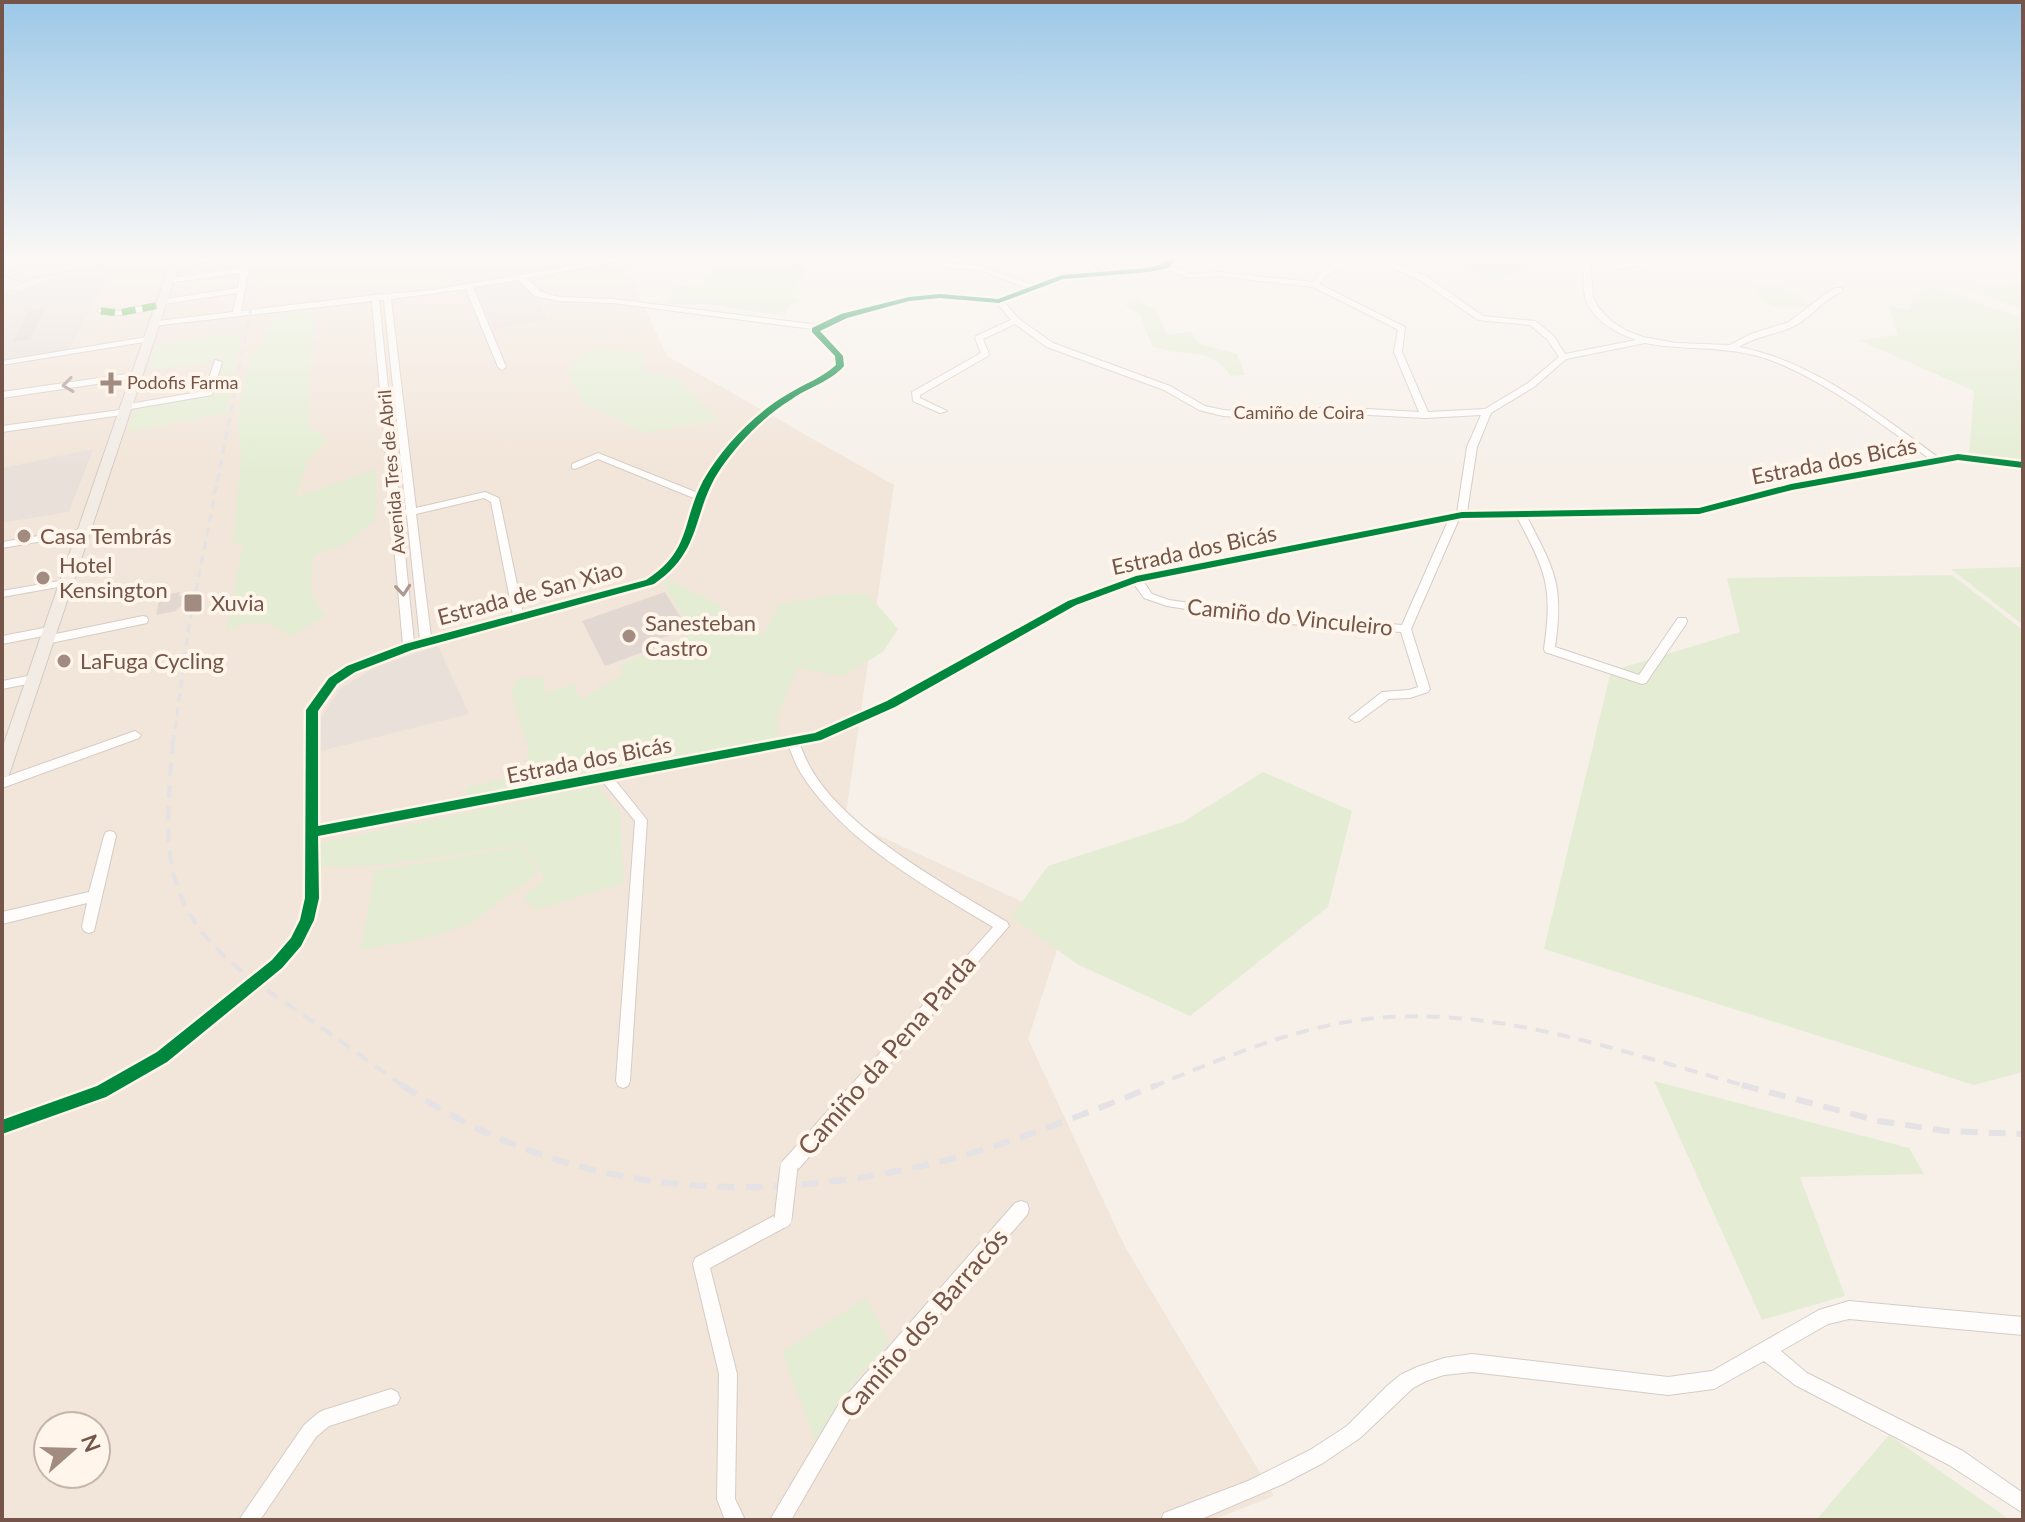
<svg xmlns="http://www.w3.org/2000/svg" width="2025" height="1522" viewBox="0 0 2025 1522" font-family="Lato,sans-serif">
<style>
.residential{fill:#f2e5d9;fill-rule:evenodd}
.industrial{fill:#e9e0da}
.green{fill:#e4edd4}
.building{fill:#e3d8d1}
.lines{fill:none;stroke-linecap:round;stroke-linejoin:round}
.minor-casing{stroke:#d5ccc6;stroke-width:2}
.major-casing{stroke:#d5cac5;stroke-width:2}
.highway-casing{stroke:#d5cac5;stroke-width:2}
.minor{fill:#fefdfc;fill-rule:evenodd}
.major{fill:#f2ece5;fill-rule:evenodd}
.highway{fill:#f1e7e4;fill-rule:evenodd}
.rail-far2{stroke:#e4e2e4;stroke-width:3;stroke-dasharray:8 6;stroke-linecap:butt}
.rail-far1{stroke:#e4e2e4;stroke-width:4;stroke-dasharray:13 9;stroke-linecap:butt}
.rail{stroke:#e4e2e4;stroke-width:6;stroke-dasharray:17 11;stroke-linecap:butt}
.minor-bridge-casing{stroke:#d5ccc6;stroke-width:19;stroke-linecap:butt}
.minor-bridge{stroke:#fefdfc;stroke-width:17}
.quiet{stroke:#59b447;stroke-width:7;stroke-dasharray:14 7;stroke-linecap:butt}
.cycleway-casing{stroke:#fff5ea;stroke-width:5}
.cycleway{fill:#00873e;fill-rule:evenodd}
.oneway{stroke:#ac9891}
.poi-dot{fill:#a28b81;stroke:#fff5ea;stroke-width:3}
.labels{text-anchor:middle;stroke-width:8;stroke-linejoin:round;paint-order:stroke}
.far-poi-label{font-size:18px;fill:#755549;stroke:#fff5ea;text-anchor:start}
.far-street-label{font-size:18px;fill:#755549;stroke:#fff5ea}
.street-label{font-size:22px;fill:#755549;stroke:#fff5ea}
.poi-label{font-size:22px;fill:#755549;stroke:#fff5ea;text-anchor:start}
.near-street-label{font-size:26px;fill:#755549;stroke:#fff5ea}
</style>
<rect width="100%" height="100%" fill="#f6f0e9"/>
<path class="residential" d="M70 257H621L667 356 894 485 845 820 1066 922 1028 1039 1125 1247 1274 1496 1212 1520H2V523L69 512 94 450 2 468V360L69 350 112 265 51 278ZM48 1426H96V1474H48Z"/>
<path class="industrial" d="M113 264 69 350 2 360V289L21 290 66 272Z
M516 280 537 295 546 319 494 330 474 286Z
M94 449 69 512 2 523V468Z
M438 646 469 714 320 751 321 717 342 687 376 667Z"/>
<path class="green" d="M799 257 804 272 791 296 800 301 789 306 785 316 705 304 666 305 676 287 703 285 717 268 779 270Z
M1433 257H1547L1492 283 1463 263Z
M2023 282V309L1965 289Z
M1761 284 1785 288 1812 306C1783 307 1769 315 1752 286Z
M1933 287 2023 318V459L1969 455 1974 391 1859 340 1898 335 1889 307 1910 310 1913 293Z
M1136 299 1156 310 1167 334 1191 332 1199 344 1237 354 1245 375 1231 376C1209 344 1187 359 1152 346L1140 314 1125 305Z
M316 308 308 391 309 427 328 439 308 460 296 497 376 469V519L346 544 314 555C310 579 307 599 326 615L291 637C268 619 253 618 226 631L243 544 233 543 241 462 238 414 251 354 260 346 278 314Z
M241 333 227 413 127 432 135 408 218 392 223 361 148 370 156 346Z
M590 348 645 354 641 370 679 380 719 421 644 432 584 404 567 370Z
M2023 567V625L1951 569Z
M1952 575 2023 630V1072L1974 1085 1544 949 1611 671 1740 632 1727 578Z
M671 581 722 606 725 622 764 634 779 604 841 594H868L898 629 883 652 842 676 798 668 777 715 779 739 467 799 466 787 523 775 529 750 511 692 516 679 543 677 546 693 574 684 581 700 622 675 621 665 693 633 663 583Z
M1263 772 1352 811 1328 907 1190 1016 1077 964 1011 917 1048 866 1183 822Z
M598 786 620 813 624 883 536 910 523 898 545 878 523 845 381 865 322 867 321 843Z
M522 847 538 873 469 924 423 939 361 950 375 870Z
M1654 1081 1909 1148 1924 1174 1800 1177 1845 1296 1762 1320Z
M866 1298 889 1342 851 1386 815 1440 782 1352Z
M1889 1435 2010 1520H1816Z"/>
<path class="building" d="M45 309 30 339 13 342 29 311Z
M180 592 179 596 183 595 181 606 176 611 156 615 160 596Z
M665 592 688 629 650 642 654 648 605 666 582 621Z"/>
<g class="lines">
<g class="minor-casing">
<path id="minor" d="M214 257H236L173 267 169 265 173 263Z
M243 257H251L241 311 375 295 432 290 625 257H643L526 278 541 292 559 297 613 299 819 325 841 314 909 297 940 294 998 299 1026 288 980 270 942 267 918 257H929L943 263 981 266 1033 285 1062 275 1093 272 1073 257H1082L1101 272C1123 270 1154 273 1170 257H1178L1170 265 1190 274 1219 272 1313 282C1322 270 1340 257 1357 257L1325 277 1319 284 1405 327 1402 352 1428 412 1485 409 1528 383 1559 357 1547 339 1530 325 1478 320 1420 280 1366 257H1377L1426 276 1483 316 1535 321 1553 335 1565 354 1636 340C1616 333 1590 319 1585 296 1582 283 1585 270 1582 257H1614L1590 261 1593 297 1598 307 1611 321 1627 331 1643 337 1676 343 1730 345 1751 334 1789 322 1824 295 1836 288H1842V292C1823 299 1812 317 1794 326 1776 335 1756 336 1739 347 1813 361 1879 414 1939 458L1958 454 2023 462V468L1958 460 1792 490 1699 514 1527 517C1555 571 1564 585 1555 647L1639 675 1678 618H1686L1687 621 1686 624 1646 683 1642 684 1545 652 1544 649C1553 586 1546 572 1517 517L1462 518 1459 519 1411 629 1430 689 1428 692 1410 698 1389 699 1359 721 1355 722 1349 718 1382 692 1409 690 1418 687 1401 632 1275 623 1167 606 1144 598 1134 584 1076 605 895 707 821 740 800 745C803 752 806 760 810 767 845 830 946 885 1007 922L1009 926 795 1173 789 1175 783 1173 781 1167 783 1161 993 927C925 886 846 843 802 775 796 766 793 756 789 747L615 780 647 820 630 1081 628 1086 623 1088 618 1086 616 1081 635 821 603 782 318 836 319 898 314 920 301 946 282 968 167 1062 106 1097 2 1134V1120L97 1086 157 1052 272 960 291 938 300 920 305 898 306 710 329 678 347 666 403 645 372 301 152 326H149V322L233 312 237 293 162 304V307C141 311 117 320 97 311L101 309 119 311 157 303V300H160L238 288 240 273 167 283 163 281 167 279 241 268ZM1164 268 1189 278 1219 276 1313 287 1395 328 1398 330 1394 352 1419 412 1332 407 1265 413 1223 410 1205 406 1170 386 1053 343 1019 319 1004 302 1063 279 1149 272ZM518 280 535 296 559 301 613 303 812 329V332L835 356 836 365C821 379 803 384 787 395 751 417 715 454 698 493L598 453 572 464V468L575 469 598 459 696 499C683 536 681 557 646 580L523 613 499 498 485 492 416 508 391 299 466 289 498 367 502 370 506 367 473 287ZM940 298 997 303 1011 320 976 336 975 338 981 353 912 392 913 401 940 413 947 411 920 398V395L988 356 989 354 983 339 1015 324 1047 347 1164 390 1199 410 1223 416 1265 419 1332 413 1425 418 1481 415 1467 447 1457 513 1132 577 1068 601 887 701 815 733 318 826V711L337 684 355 672 412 650 654 584C704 550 691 509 722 466 741 440 765 415 793 398 810 387 830 382 844 366L843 356 820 331C858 312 898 302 940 298ZM379 300H384L406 510 402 513 407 516 420 640 414 642ZM1645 343C1679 350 1715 346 1749 354 1807 366 1881 424 1930 459L1791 484 1699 508 1467 512 1477 447 1491 413 1534 387 1566 359ZM484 498 491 502 513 615 431 637 416 514ZM1448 521 1402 625 1275 615 1169 600 1152 594 1143 581Z
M1624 257H1634L1647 263 1665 257H1677L1646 268 1639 265 1614 269V265L1632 262Z
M147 337H150V341L2 365V361Z
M215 360 222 362 212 395 125 410V414L122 415 2 432V426L120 410V406L123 405 205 391Z
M134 373 137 374V378L2 398V392Z
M81 529 84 530V534L2 548V542Z
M65 580 69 581 70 583 69 585 2 597V591Z
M143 616 147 617 148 620 147 623 46 644 41 640 46 636Z
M49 627 53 628 54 631 53 634 2 644V636Z
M33 675 37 676 39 679 37 682 2 689V681Z
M135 731 141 735 139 738 2 788V778Z
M110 831 114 832 116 836 94 931 89 933 84 931 82 927 87 903 2 924V912L89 892 104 836 106 832Z
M1021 1201 1027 1203 1029 1209 1027 1215 851 1416 791 1520H770L839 1404 1015 1203Z
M783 1211 789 1213 791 1219 789 1225 710 1268 737 1374 735 1499 745 1520H725L717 1499 719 1374 693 1264 695 1258Z
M1849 1301 2023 1317V1335L1849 1319 1828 1324 1781 1351 1807 1373 1963 1451 2023 1493V1513L1949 1465 1795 1385 1764 1361 1714 1389 1668 1395 1472 1372 1444 1375 1426 1381 1413 1388 1360 1438 1323 1463 1283 1484 1199 1520H1161L1164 1513 1248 1481 1310 1450 1347 1426 1387 1386 1400 1375 1417 1367 1444 1358 1472 1354 1668 1377 1712 1371 1819 1310Z
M391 1389 397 1392 400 1398 397 1404 329 1426 316 1437 260 1520H239L304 1425 318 1413 324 1410Z"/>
</g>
<g class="major-casing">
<path id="major" d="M172 257H182L10 772 8 776 2 778V749Z"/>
</g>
<g class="highway-casing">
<path id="highway" d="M114 257H140L35 277 22 282 5 276 14 268 34 264 43 269Z"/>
</g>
<use href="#minor" class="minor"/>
<use href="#major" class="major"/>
<use href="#highway" class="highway"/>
<path class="rail-far2" d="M173 743 189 626 261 257"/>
<path class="rail-far1" d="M173 741C170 784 163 834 174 876 193 948 258 983 315 1023 345 1044 375 1066 405 1087
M1152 1087C1221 1059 1292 1028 1367 1019 1497 1004 1626 1054 1750 1087"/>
<path class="rail" d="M402 1085C569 1198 759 1208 951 1159 1021 1140 1089 1112 1157 1085
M1742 1085 1879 1121 1946 1131 2023 1134"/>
<g class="minor-bridge-casing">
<path id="minor-bridge" d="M783 1219 789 1167"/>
</g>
<use href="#minor-bridge" class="minor-bridge"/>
<path class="quiet" d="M101 311 119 313 159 305"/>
<g class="cycleway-casing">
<path id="cycleway" d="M1170 257H1178L1168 268 1149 272 1063 279 999 303 940 298 909 301 847 318 820 331 843 356 844 366C830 382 809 387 792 399 764 416 739 442 721 468 691 512 704 550 654 584L412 650 355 672 337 684 318 711V826L815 733 887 701 1068 601 1136 576 1462 512 1699 508 1791 484 1958 454 2023 462V468L1958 460 1792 490 1699 514 1462 518 1138 582 1076 605 895 707 821 740 318 836 319 898 314 920 301 946 282 968 167 1062 106 1097 2 1134V1120L97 1086 157 1052 272 960 291 938 300 920 305 898 306 710 329 678 347 666 405 644 646 580C692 550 681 523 703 481 722 447 755 413 788 394 804 384 822 378 836 365L835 356 812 332V328L841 314 909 297 940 294 998 299 1062 275 1149 268 1162 264Z"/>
</g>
<use href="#cycleway" class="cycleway"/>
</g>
<defs><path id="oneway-chevron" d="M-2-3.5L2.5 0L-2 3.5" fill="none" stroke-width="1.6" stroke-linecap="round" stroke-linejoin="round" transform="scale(2)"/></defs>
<g class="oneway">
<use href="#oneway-chevron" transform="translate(68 385) rotate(172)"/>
<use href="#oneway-chevron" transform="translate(403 590) rotate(85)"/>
</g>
<linearGradient id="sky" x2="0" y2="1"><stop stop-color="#9cc8e8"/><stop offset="0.55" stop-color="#fbf8f5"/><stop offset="1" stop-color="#fbf8f5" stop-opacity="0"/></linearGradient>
<rect width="2025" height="470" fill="url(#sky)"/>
<g class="poi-dot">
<path d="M107 371h8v8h8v8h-8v8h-8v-8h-8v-8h8z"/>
<circle cx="24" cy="536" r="8"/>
<circle cx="43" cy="578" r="8"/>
<rect x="183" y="593" width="20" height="20" rx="4"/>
<circle cx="629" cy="636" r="8"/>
<circle cx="64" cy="661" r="8"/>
</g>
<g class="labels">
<g class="far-poi-label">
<text x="127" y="389">Podofis Farma</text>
</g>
<g class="far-street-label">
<text x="1299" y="419">Camiño de Coira</text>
<text transform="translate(392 472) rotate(-95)" y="6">Avenida Tres de Abril</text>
</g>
<g class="street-label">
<text transform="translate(1834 461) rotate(-11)" y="8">Estrada dos Bicás</text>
<text transform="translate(1194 550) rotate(-12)" y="8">Estrada dos Bicás</text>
<text transform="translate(530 593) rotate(-15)" y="8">Estrada de San Xiao</text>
<text transform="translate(1290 617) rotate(6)" y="8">Camiño do Vinculeiro</text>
<text transform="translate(589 760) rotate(-11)" y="8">Estrada dos Bicás</text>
</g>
<g class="poi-label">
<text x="40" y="544">Casa Tembrás</text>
<text x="59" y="573">Hotel<tspan x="59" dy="25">Kensington</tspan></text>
<text x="211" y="611">Xuvia</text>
<text x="645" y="631">Sanesteban<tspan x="645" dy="25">Castro</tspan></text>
<text x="80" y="669">LaFuga Cycling</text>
</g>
<g class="near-street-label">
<text transform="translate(887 1055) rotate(-49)" y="9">Camiño da Pena Parda</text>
<text transform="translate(924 1323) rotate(-49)" y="9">Camiño dos Barracós</text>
</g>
</g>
<rect width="2025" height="1522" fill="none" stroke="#755549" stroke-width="8"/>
<g transform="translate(72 1450) rotate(70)"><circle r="38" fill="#fff5ea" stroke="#c8b5aa" stroke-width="2"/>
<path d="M0-6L14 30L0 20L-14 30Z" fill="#a28b81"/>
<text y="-12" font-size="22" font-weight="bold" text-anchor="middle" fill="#755549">N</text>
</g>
</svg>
